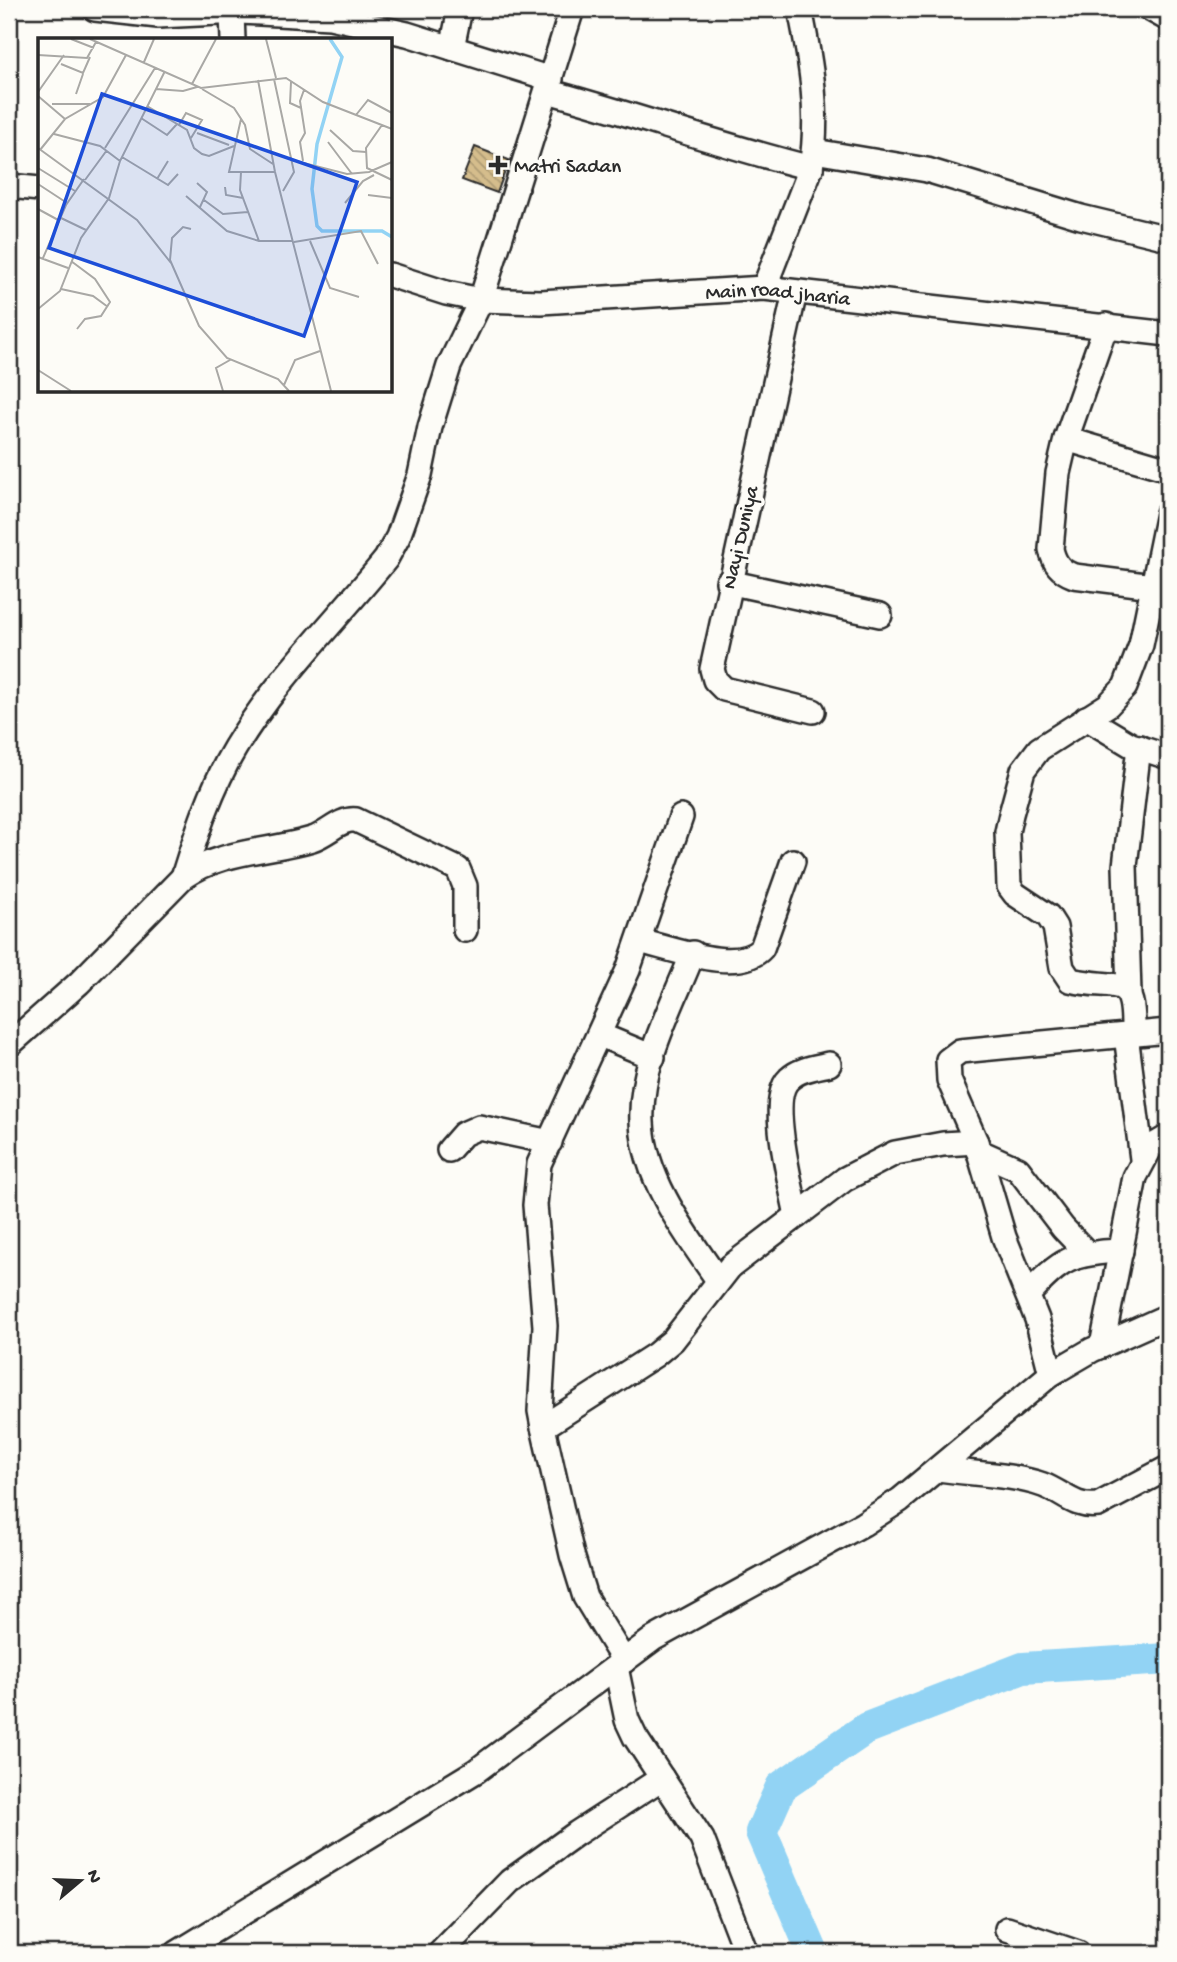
<svg xmlns="http://www.w3.org/2000/svg" width="1177" height="1962" viewBox="0 0 1177 1962" font-family="'Gochi Hand',sans-serif">
<style>
.lines{fill:none;stroke-linecap:round;stroke-linejoin:round}
.river{stroke:#92d3f4;stroke-width:32}
.building{fill:url(#building-back-hatch);stroke:#2b2b2b;stroke-width:2}
.minor-casing{stroke:#2b2b2b;stroke-width:28}
.minor{stroke:#fdfcf7;stroke-width:23}
.poi-dot{fill:#2b2b2b;stroke:#fdfcf7;stroke-width:2.5}
.labels{text-anchor:middle;stroke-width:7;stroke-linejoin:round;paint-order:stroke}
.poi-label{font-size:21px;fill:#2b2b2b;stroke:#fdfcf7;text-anchor:start}
.street-label{font-size:21px;fill:#2b2b2b;stroke:#fdfcf7}
.inset-river{fill:none;stroke:#92d3f4;stroke-width:3.5}
.inset-road{fill:none;stroke:#a9a8a5;stroke-width:2}
.view{fill:#1d4ed8;fill-opacity:0.15;stroke:#1d4ed8;stroke-width:3.5}
.inset-edge{fill:none;stroke:#2b2b2b;stroke-width:3.5}
</style>
<defs>
<pattern id="building-back-hatch" width="6" height="6" patternUnits="userSpaceOnUse" patternTransform="scale(1.75)"><rect width="6" height="6" fill="#d5bd8c"/><path d="M-1 5l2 2M0 0l6 6M5-1l2 2" fill="none" stroke="#ad9a73"/></pattern>
</defs>
<rect width="100%" height="100%" fill="#fdfcf7"/>
<filter id="ink" filterUnits="userSpaceOnUse"><feTurbulence type="fractalNoise" baseFrequency=".0143" numOctaves="2"/><feDisplacementMap in="SourceGraphic" scale="14" xChannelSelector="R" yChannelSelector="G"/><feConvolveMatrix kernelMatrix="1 2 1 2 8 2 1 2 1" color-interpolation-filters="sRGB"/></filter>
<g filter="url(#ink)">
<g class="lines">
<path class="river" d="M813 1953 761 1832 781 1787 867 1728 1023 1668 1168 1659"/>
</g>
<path class="building" d="M475 147 509 160 497 193 462 180Z"/>
<g class="lines">
<g class="minor-casing">
<g id="minor">
<path d="M95 9 158 16 240 12 330 17 407 34 551 79"/>
<path d="M1150 9 1168 19"/>
<path d="M232 13 233 40"/>
<path d="M452 48 460 9"/>
<path d="M547 91C636 115 722 146 811 168"/>
<path d="M814 151 927 170 1081 217 1168 238"/>
<path d="M9 186 40 189"/>
<path id="s1" d="M390 275 446 293 481 300 541 302 764 288 1168 334"/>
<path d="M764 288 811 168C820 113 811 63 800 9"/>
<path d="M795 292 712 669 715 680 724 689 813 711"/>
<path d="M1106 325 1066 439 1058 473 1051 549C1054 563 1060 571 1074 576L1153 586"/>
<path d="M1066 439 1168 469"/>
<path d="M728 582 880 615"/>
<path d="M1086 718 1131 745 1168 757"/>
<path d="M183 877C197 832 211 788 235 748 276 679 336 621 386 559L398 537 420 475 430 427 449 366 481 300 572 9"/>
<path d="M639 941C671 948 738 975 762 948L793 861"/>
<path d="M693 953C673 1005 639 1064 642 1122 644 1179 686 1234 718 1280"/>
<path d="M1129 993 1125 866 1139 747"/>
<path d="M1133 1034C1134 970 1119 991 1070 980L1062 968 1055 927 1048 916 1015 894 1009 886 1007 832 1011 814 1023 770 1039 749 1108 705 1125 687 1141 645 1168 513"/>
<path d="M600 1035 653 1057"/>
<path d="M1126 1035 1142 1159"/>
<path d="M9 1045 79 983 183 877C222 850 268 852 312 839 328 834 340 818 356 820L458 869 465 886V930"/>
<path d="M449 1150 463 1134 479 1127 550 1142"/>
<path d="M978 1151 1018 1169 1063 1228 1087 1253"/>
<path d="M797 1216C792 1188 767 1099 789 1079 799 1069 816 1067 829 1064"/>
<path d="M1028 1295C1061 1259 1072 1253 1121 1251"/>
<path d="M1102 1346 1135 1177 1151 1147 1168 1137"/>
<path d="M1051 1374 1037 1319 1004 1237 976 1142 949 1080 948 1060 960 1051 1168 1031"/>
<path d="M543 1427 655 1355 673 1340 730 1267 845 1179 895 1153 943 1144 976 1142"/>
<path d="M938 1469C972 1474 1011 1474 1043 1485 1064 1493 1074 1508 1098 1505L1168 1468"/>
<path d="M624 1661 585 1597 572 1555 543 1427 540 1411 545 1326 535 1205 539 1164 628 970 681 817"/>
<path d="M616 1667 627 1720 635 1737 702 1839 746 1953"/>
<path d="M1007 1929 1078 1953"/>
<path d="M177 1953 476 1771 653 1639 863 1524 900 1500 1051 1374 1092 1350 1168 1316"/>
<path d="M440 1953 510 1881 577 1833 662 1778"/>
</g>
</g>
<use href="#minor" class="minor"/>
</g>
</g>
<path class="poi-dot" d="M494.5 154.5h7v7h7v7h-7v7h-7v-7h-7v-7h7z"/>
<g class="labels">
<g class="poi-label">
<text x="514" y="172">Matri Sadan</text>
</g>
<g class="street-label">
<text dy="7" stroke="none"><textPath href="#s1" startOffset="392">Main road jharia</textPath></text>
<text transform="translate(739 537) rotate(-77)" y="7">Nayi Duniya</text>
</g>
</g>
<g transform="translate(38 38)">
<rect width="354" height="354" fill="#fdfcf7"/>
<path class="inset-river" d="M292 1 304 19 279 106 274 151 279 188 284 193H344L354 199"/>
<path class="inset-road" d="M33 1 56 10M52 1 163 50 248 40 285 64 354 91M228 1 238 40M0 17 49 20 58 4M106 24 116 1M23 26 45 35 52 19M236 41 256 134 245 153M220 42 237 134 293 353M253 44 252 65 263 70M154 46 178 1M118 51 145 53 159 49M164 51 196 70 207 87 212 111 235 126M0 54 26 17M38 56 45 36M0 58 27 81M14 66H52M109 68 149 92 156 110 164 116 171 118 196 108M318 77 330 62 354 75M103 80 129 97 139 86M203 81 191 134H237M141 87 148 75 164 82 153 100M344 87 328 110 329 130 354 142M292 92 315 113 328 114M159 95 191 107M16 96 62 108 82 123M290 104 314 136M0 110 99 182 133 225M67 110 117 30M2 112 27 81 65 59 88 17M84 119 130 147 140 136M254 122 309 136 331 134 354 124M265 123 262 104 267 95 262 63 266 52M0 130 37 153M203 134 202 152 221 203M119 141 130 123M47 142 69 112M159 145 169 154 162 169M0 146 29 165M187 149 188 157 205 160M330 157 354 160M148 158 189 193 221 203H255M166 162 185 176 210 174M307 165 325 143 336 137M0 171 22 183M23 180 48 192M153 191 145 189 134 200 132 222 161 288 189 320 240 341 251 353M272 203 292 250 321 259M256 204 323 193 340 226M0 219 30 230M5 220 28 167 46 141M33 223 57 241 72 264 63 278 47 281 39 291M23 251 55 258 70 269M0 271 22 253 43 200 71 160 82 123 127 33M0 332 33 353M246 347 257 322 282 313M185 353 178 330 192 322"/>
<path class="view" d="M64 56 319 144 266 298 11 210Z"/>
<rect width="354" height="354" class="inset-edge"/>
</g>
<rect width="1177" height="1962" fill="none" stroke="#fdfcf7" stroke-width="35"/>
<rect x="18" y="18" width="1142" height="1927" fill="none" stroke="#2b2b2b" stroke-width="2.5" filter="url(#ink)"/>
<g transform="translate(80 1881) rotate(71)" stroke="#fdfcf7" stroke-width="5" paint-order="stroke">
<path d="M0-5L12 26L0 18L-12 26Z" fill="#2b2b2b"/>
<text y="-10" font-size="19" font-weight="bold" text-anchor="middle" fill="#2b2b2b">N</text>
</g>
</svg>
